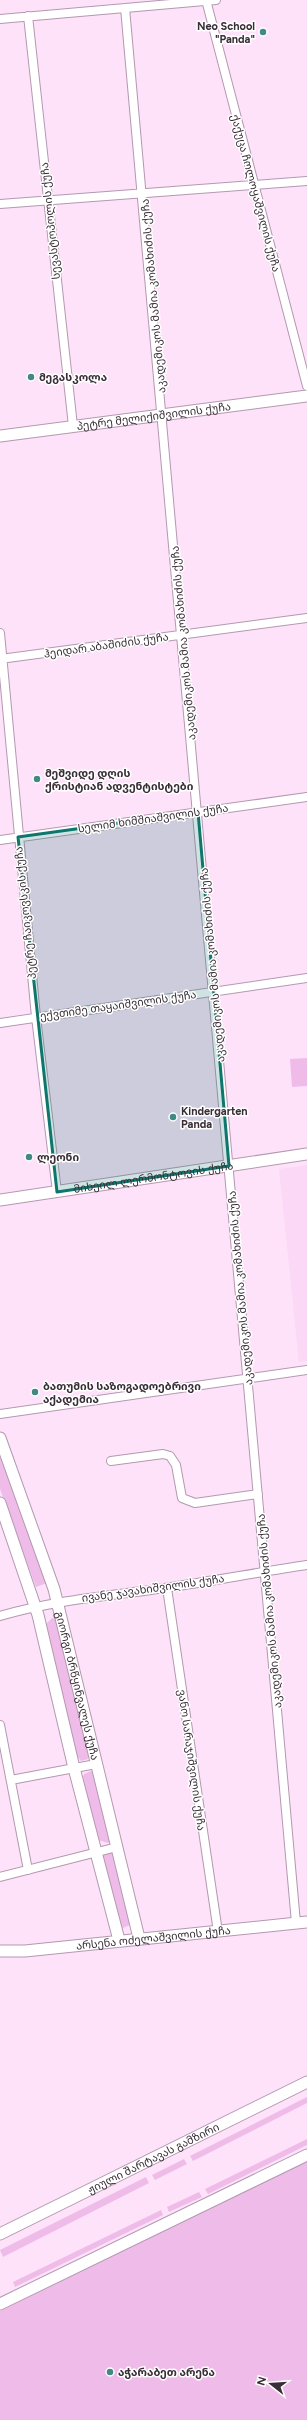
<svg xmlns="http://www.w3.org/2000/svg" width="307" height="2420" viewBox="0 0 307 2420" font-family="Figtree,'Noto Sans Georgian',sans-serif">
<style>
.built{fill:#fad8f6}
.green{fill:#efbce9}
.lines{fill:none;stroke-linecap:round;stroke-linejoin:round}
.street-casing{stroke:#b399af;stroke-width:10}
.secondary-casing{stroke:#b399af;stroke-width:13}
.street{stroke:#fff;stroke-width:8}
.secondary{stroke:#fff;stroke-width:11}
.marked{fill:#0f766e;fill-opacity:0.2;stroke:#0f766e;stroke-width:3;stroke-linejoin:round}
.poi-dot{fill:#428984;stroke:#fff;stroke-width:1.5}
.labels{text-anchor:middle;stroke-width:3;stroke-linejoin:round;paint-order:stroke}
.poi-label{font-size:11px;font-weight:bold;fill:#392e37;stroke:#fff;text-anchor:start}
.street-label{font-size:11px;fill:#392e37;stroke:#fff}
</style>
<rect width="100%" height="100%" fill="#fde2f9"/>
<path class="built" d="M307 1165V1361L299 1362 279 1169Z"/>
<path class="green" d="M307 1058V1086L292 1087 290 1059Z
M0 1455 47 1583 36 1587 0 1489Z
M52 1618 58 1619 90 1753 88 1759 81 1761 77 1756 46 1624Z
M91 1771 94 1773 111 1840 108 1843 98 1840 83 1777 84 1774Z
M110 1851 114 1853 130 1925 123 1928 119 1923 102 1857Z
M307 2097V2103L193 2161 190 2156Z
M307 2139V2145L208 2194 205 2189Z
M184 2159 187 2164 155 2180 152 2175Z
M307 2161V2420H0V2311Z
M146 2177 149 2183 3 2257 0 2250Z
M199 2192 202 2197 169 2212 167 2207Z
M161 2210 163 2215 15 2287 13 2282Z"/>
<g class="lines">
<g class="street-casing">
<path id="street" d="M206 0 307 386
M125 8 296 1923
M28 16 73 426
M0 19 216 0
M0 204 307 181
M0 633 36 1017 57 1192
M0 659 307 618
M0 840 307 797
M0 1023 307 978
M0 1414 307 1370
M111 1461 163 1454 170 1456 176 1465 182 1498 195 1503 258 1494
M167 1588 218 1932
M0 1616C54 1600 110 1596 165 1588 213 1581 260 1572 307 1565
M0 1725 28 1870
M11 1780 96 1764
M0 1877 117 1847"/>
</g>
<g class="secondary-casing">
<g id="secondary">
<path id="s1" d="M0 436 307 396"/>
<path id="s2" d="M0 1200 307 1154"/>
<path id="s3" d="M0 1438 54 1589 139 1938"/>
<path d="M0 1503 38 1615 74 1768 119 1940"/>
<path id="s4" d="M0 1951H25L307 1922"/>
<path id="s5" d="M0 2234 307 2082"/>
<path d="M0 2304 307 2155"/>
</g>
</g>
<use href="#street" class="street"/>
<use href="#secondary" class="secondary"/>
</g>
<path class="marked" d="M198 812 229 1166 57 1192 18 837Z"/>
<g class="poi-dot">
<circle cx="263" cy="32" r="4"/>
<circle cx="31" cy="377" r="4"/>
<circle cx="37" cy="779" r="4"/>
<circle cx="173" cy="1117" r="4"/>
<circle cx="29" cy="1157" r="4"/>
<circle cx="35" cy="1392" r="4"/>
<circle cx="110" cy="2372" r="4"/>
</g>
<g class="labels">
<g class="poi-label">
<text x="255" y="30" text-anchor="end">Neo School<tspan x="255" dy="13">"Panda"</tspan></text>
<text x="39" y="381">მეგასკოლა</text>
<text x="45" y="777">მეშვიდე დღის<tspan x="45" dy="13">ქრისტიან ადვენტისტები</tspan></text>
<text x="181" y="1115">Kindergarten<tspan x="181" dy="13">Panda</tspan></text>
<text x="37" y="1161">ლეონი</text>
<text x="43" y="1390">ბათუმის საზოგადოებრივი<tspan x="43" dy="13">აქადემია</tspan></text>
<text x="118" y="2376">აჭარაბეთ არენა</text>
</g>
<g class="street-label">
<text transform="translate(256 193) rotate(75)" y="4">ქაქუცა ჩოლოყაშვილის ქუჩა</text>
<text transform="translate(50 221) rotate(-96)" y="4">სევასტოპოლის ქუჩა</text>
<text transform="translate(153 296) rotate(-95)" y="4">აკადემიკოს მამია კომახიძის ქუჩა</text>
<text dy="4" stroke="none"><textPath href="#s1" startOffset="155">პეტრე მელიქიშვილის ქუჩა</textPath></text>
<text transform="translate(183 643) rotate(-95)" y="4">აკადემიკოს მამია კომახიძის ქუჩა</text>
<text transform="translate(106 645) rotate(-8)" y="4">ჰეიდარ აბაშიძის ქუჩა</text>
<text transform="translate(153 818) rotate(-8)" y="4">სელიმ ხიმშიაშვილის ქუჩა</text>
<text transform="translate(25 913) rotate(-96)" y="4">პეტრე ჩაიკოვსკის ქუჩა</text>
<text transform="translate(212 965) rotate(-95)" y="4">აკადემიკოს მამია კომახიძის ქუჩა</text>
<text transform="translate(118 1005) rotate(-8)" y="4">ექვთიმე თაყაიშვილის ქუჩა</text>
<text dy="4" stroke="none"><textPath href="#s2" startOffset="155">მიხეილ ლერმონტოვის ქუჩა</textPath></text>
<text transform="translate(240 1288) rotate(-95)" y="4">აკადემიკოს მამია კომახიძის ქუჩა</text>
<text transform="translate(153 1588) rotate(-8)" y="4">ივანე ჯავახიშვილის ქუჩა</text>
<text transform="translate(269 1611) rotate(-95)" y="4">აკადემიკოს მამია კომახიძის ქუჩა</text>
<text dy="4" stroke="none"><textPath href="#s3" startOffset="260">გიორგი ბრწყინვალეს ქუჩა</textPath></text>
<text transform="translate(192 1760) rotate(82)" y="4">ვანო სარაჯიშვილის ქუჩა</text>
<text dy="4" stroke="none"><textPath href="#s4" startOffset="154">არსენა ოძელაშვილის ქუჩა</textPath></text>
<text dy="4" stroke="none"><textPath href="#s5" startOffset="171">ჟიული შარტავას გამზირი</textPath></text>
</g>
</g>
<g transform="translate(271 2384) rotate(287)" stroke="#ffffff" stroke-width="3" paint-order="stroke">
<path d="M0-3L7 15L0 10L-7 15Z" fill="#392e37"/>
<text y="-6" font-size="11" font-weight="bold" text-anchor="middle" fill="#392e37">N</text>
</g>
</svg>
